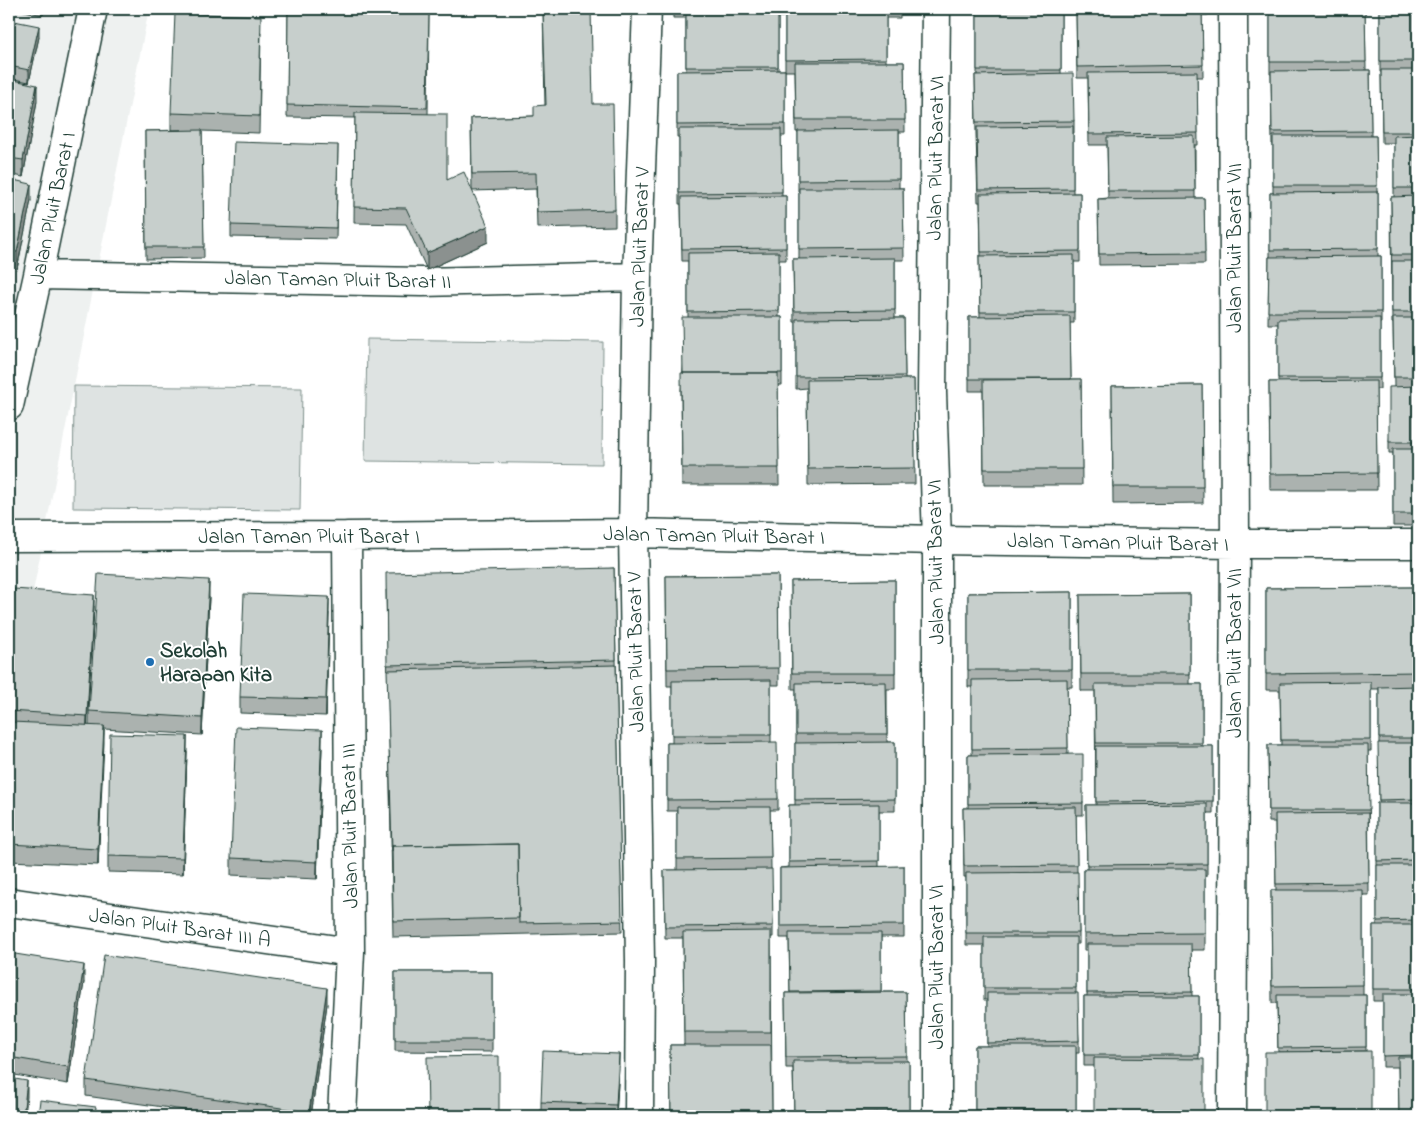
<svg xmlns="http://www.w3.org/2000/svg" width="1427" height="1125" viewBox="0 0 1427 1125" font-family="'Indie Flower',sans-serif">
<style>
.built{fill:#eef1f0}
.green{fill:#dee3e2;stroke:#7e908b}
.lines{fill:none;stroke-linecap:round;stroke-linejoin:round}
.street-casing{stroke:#1f3d34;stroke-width:31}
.street{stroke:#fff;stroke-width:28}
.wall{fill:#abb2af;stroke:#1f3d34}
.shaded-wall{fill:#8b918f;stroke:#1f3d34}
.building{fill:#c7cfcc;stroke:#1f3d34}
.poi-dot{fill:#1f6fb2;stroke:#fff;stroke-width:2}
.labels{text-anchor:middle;stroke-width:4;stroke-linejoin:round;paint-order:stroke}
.street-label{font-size:21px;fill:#1f3d34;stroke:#fff}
.poi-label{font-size:21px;font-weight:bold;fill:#1f3d34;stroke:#fff;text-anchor:start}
</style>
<rect width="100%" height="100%" fill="#fff"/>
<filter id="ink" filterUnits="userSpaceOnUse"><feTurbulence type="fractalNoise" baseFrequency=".02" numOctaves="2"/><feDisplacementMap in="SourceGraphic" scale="10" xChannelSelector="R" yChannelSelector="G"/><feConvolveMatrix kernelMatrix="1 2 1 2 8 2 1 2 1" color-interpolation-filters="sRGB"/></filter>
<g filter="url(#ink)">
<path class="built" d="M9 9H149L9 712Z"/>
<path class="green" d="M367 339 603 342 602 464 365 461Z
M74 386 302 388 300 510 73 508Z"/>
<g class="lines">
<g class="street-casing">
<path id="street" d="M936 9 932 392 937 540V1116
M38 275 422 282 637 277
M9 406 38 275 93 9
M9 537 347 536 633 533 937 540 1235 544H1418
M9 902 350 952
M342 1116 350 952 347 536
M639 1116 640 961 633 533 637 277 647 9
M1232 1116 1235 544 1233 9"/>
</g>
<use href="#street" class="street"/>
</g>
<path class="wall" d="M15 9H45L43 15Z
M543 9 593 104 615 210V226L537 228 536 189 472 191 488 242 427 270 406 224 354 223 355 118 287 117 288 11 429 13 428 114 447 180 472 191 471 118 534 116 545 105Z
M673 9H783V17H778V70H785V136H781L782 196H786V260H779V317H782V385H778L779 485H682L681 390 688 317V261H682L681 204H679V137H677V71H686V18H673Z
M792 9H900V18H886V62H904L905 132H899V188H903L904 260H895V318H904L905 379H914L915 484 808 485 807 388 796 389V322H794L793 259H799V191H798V132H796L795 71H785V11H792Z
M977 9H1070V14H1061V74L1074 121V133H1073V193H1080V262H1074V323H1070L1071 379H1081L1082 485H984L983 391H969V317H980L979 256H981L980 202H978L976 134 975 75H977Z
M1076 9H1208V15H1202L1203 77H1197L1198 145H1195V198H1204L1205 264 1099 265 1098 199 1108 198 1107 145H1089L1088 78H1077Z
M1264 9H1373V10H1365L1366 70H1370L1371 136H1376L1377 192H1378V256H1381V323H1380V389H1376L1377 490H1270L1269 382H1278V324H1268L1269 257H1270V193H1273V144H1272L1271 74H1270V11H1264Z
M1380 9H1418V526H1393V453H1389V442L1394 387 1393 323H1392L1391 197H1394V143H1382L1381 72H1380Z
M9 20 39 37 29 82 9 78Z
M261 32 259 133 202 131 204 258 146 259 145 131 182 130H171V113Z
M9 79 37 101 23 177 9 174Z
M338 145 336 239 231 237V225Z
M9 179 31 200 17 269 9 267Z
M1202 385 1203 503 1113 504 1112 386Z
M614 568 622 932 393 937 386 590Z
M778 575 779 685H771V742L778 799V810H770L771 869 773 926V937H771L772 1116H671L670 1045H684L683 938H665L664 870H677V811H667V743H672V686H667L666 576Z
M895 580V689H887V742H895V811H879V867L904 866V937H881V992H906L907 1061H909V1116H786L794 1114 793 1068H786L785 993H790L789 938H780V868L789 867V805H795V743L796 742V689H792L791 581Z
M1418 587V1116H1399L1398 1067H1383V1001H1373V925H1377V803H1379V689H1371V751H1368L1369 895H1363V995H1366V1051L1278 1052 1277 1003H1272L1271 890H1276L1275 822H1269L1268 745H1281L1280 690H1266V588Z
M1072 592V687H1067L1068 755 1083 803V815H1076L1077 872 1079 933V944H1076V993L1079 1041V1053H1076V1116H975V1046H987V1000H984V945H966V877H964L963 808H968V755H972V687H968V593Z
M1190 594V684H1202V746H1213V813H1207V876H1205V950H1191L1192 996H1199V1059L1094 1066H1084V996H1087V950H1084V869H1087L1086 805H1096L1095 691H1081L1080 595Z
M209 597 202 735 104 729 98 865 9 861V764L11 723H9V673L94 606 87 725 89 726V711Z
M329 613 326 716 240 713V697Z
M322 747 317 879 231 875V858Z
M187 752 183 874 108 872V856Z
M9 953 84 982 68 1084 9 1074Z
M395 972H492V1052L395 1051Z
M327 1004 311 1116H226L86 1096V1080Z
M619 1066 616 1116 541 1113V1102Z"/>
<path class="shaded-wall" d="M39 26V37L29 82V70Z
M37 85V101L23 177V160Z
M31 184V200L17 269V252Z
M488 226V242L427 270V253Z
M209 580V597L202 735V718Z
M94 595V606L87 727V716Z
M329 597V613L326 716V699Z
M104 726V743L98 865V849Z
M322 730V747L317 879V862Z
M187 736V752L183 874V858Z
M84 965V982L68 1084V1067Z
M327 988V1004L311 1116H309Z
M619 1054V1066L616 1116V1105Z
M27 1081V1097L25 1116H23Z"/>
<path class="building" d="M543 9H591L593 104H613L615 210 537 212 536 173 472 174 471 118 534 116V106L546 105Z
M686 9H778V67H686Z
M977 9H1061V70H977Z
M1076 9H1202L1203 65 1077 67Z
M1270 9H1365L1366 62H1270Z
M1380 9H1418V61H1380Z
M886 10V59L785 60V11Z
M288 11 429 13 427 108 287 105Z
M175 13 261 16 259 116 171 113Z
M9 20 39 26 29 70 9 66Z
M795 62H904L905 120H796Z
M785 70V124L677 125V71Z
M1370 70 1371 131 1272 132 1271 71Z
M1381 70H1418V132H1382Z
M1197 72 1198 133 1089 134 1088 73Z
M1073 73 1074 121 976 122 975 75Z
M9 79 37 85 23 160 9 158Z
M355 113 447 114V180L464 172 488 226 427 253 406 208 354 207Z
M1073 126V189L978 190 977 127Z
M679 129H781L782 192 679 193Z
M202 130 204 247H146L145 131Z
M899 130V179L798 180V131Z
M1418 135V188H1394V136Z
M1194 136 1195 191H1108L1107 137Z
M1273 136H1376L1377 186H1273Z
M234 142 338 145 336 228 231 225Z
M9 179 31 184 17 252 9 251Z
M799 188H903L904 248 799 249Z
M1378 192V249L1270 250V193Z
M1080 193V251L981 252 980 194Z
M786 196V248L682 249 681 197Z
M1418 196V255H1392L1391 197Z
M1204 198 1205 253 1099 254 1098 199Z
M779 252V311L688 312V253Z
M1074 255V312H980L979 256Z
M1381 256V312H1268L1269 257Z
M895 258V310L794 311 793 259Z
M1392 261H1418V312H1392Z
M1070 316 1071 379H969V317Z
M682 317H782V373H683Z
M904 318 905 376 796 377V319Z
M1380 318V378H1278V319Z
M1393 318H1418V377H1394Z
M681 373H778L779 468H682Z
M914 379 915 468 808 469 807 380Z
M1081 379 1082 469H984L983 380Z
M1376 381 1377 473 1270 474 1269 382Z
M1202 385 1203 487H1113L1112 386Z
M1418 386V442H1389V387Z
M1393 449H1418V514H1393Z
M614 568 616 660 387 665 386 573Z
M98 574 209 580 202 718 89 711Z
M778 575 779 668 667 669 666 576Z
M895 580V673H792L791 581Z
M1418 587V672L1266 674V588Z
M14 589 94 595 87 716 9 711V673Z
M1072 592V670H968V593Z
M244 594 329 597 326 699 240 697Z
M1190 594V674H1081L1080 595Z
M616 665 622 921 519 923 518 844 392 846V851L387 670Z
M1067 679 1068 748 972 749V680Z
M771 680V735H672V681Z
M886 682 887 734H796V683Z
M1371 682V740H1281L1280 683Z
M1095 684H1202V743H1096Z
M1418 686V738H1379V687Z
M11 722 104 726 98 849 9 844V764Z
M236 727 322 730 317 862 231 858Z
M110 734 187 736 183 858 108 856Z
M777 742 778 799 667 800V743Z
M895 742V799L795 800V743Z
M1378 743H1418V799L1379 800Z
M1268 745H1368L1369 810H1269Z
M1096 746H1213V801L1096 802Z
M1083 754V803L968 804V755Z
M1377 803H1418V860L1377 861Z
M879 804V861L789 862V805Z
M1207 804V864L1087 865 1086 805Z
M677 807H770L771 858 677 859Z
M1076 807 1077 865 964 866 963 808Z
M1368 813 1369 883 1276 884 1275 814Z
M518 844 519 918 393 921 392 846Z
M1377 865H1418V920L1377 921Z
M904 866V925L780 926V868Z
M772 869 773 926 665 927 664 870Z
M1084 869H1205V933L1084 934Z
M1078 872 1079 933H966V873Z
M1271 890H1363V985L1272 986Z
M1373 925H1418V989H1373Z
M771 931V1032H684L683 932Z
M789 933H881V991L790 992Z
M984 937H1076V988H984Z
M1087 944H1191L1192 992 1087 993Z
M9 953 84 965 68 1067 9 1057Z
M104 955 327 988 309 1112 86 1080Z
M395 972H492V1040H395Z
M906 992 907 1056 786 1057 785 993Z
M987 993H1078L1079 1041 987 1043Z
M1383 994H1418V1055L1383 1056Z
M1277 995H1366V1047L1278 1048Z
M1084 996H1199V1055H1084Z
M670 1045H771L772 1112H671Z
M975 1046H1076V1110H975Z
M543 1051 619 1054 616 1105 541 1102Z
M1371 1051V1116H1265V1052Z
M499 1056V1116H428L427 1057Z
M1398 1057H1418V1114H1399Z
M1094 1058 1204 1059V1116H1094Z
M793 1061H909V1112H794Z
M9 1078 27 1081 23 1116H9Z
M40 1100 96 1107 95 1116H38Z
M786 1114H895V1116H786Z
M530 1115 595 1116H530Z"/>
</g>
<circle class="poi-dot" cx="150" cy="662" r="5"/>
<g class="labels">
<g class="street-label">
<text transform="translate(935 158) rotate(-89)" y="7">Jalan Pluit Barat VI</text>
<text transform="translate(52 208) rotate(-78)" y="7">Jalan Pluit Barat I</text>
<text transform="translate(639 247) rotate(-88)" y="7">Jalan Pluit Barat V</text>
<text transform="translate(1234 248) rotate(-90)" y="7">Jalan Pluit Barat VII</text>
<text transform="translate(338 279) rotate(1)" y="7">Jalan Taman Pluit Barat II</text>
<text transform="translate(714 535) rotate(1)" y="7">Jalan Taman Pluit Barat I</text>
<text x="309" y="543">Jalan Taman Pluit Barat I</text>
<text transform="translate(1118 542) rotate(1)" y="7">Jalan Taman Pluit Barat I</text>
<text transform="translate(935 562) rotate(-91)" y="7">Jalan Pluit Barat VI</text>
<text transform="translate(635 652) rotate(-91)" y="7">Jalan Pluit Barat V</text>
<text transform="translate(1234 653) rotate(-90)" y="7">Jalan Pluit Barat VII</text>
<text transform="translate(349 826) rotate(-91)" y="7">Jalan Pluit Barat III</text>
<text transform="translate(180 927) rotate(8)" y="7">Jalan Pluit Barat III A</text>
<text transform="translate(936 967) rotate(-90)" y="7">Jalan Pluit Barat VI</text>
</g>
<g class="poi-label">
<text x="160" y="657">Sekolah<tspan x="160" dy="24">Harapan Kita</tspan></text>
</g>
</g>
<rect width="1427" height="1125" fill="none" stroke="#fff" stroke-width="30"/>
<rect x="15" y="15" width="1397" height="1095" fill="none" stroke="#1f3d34" stroke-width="2" filter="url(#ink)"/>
</svg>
